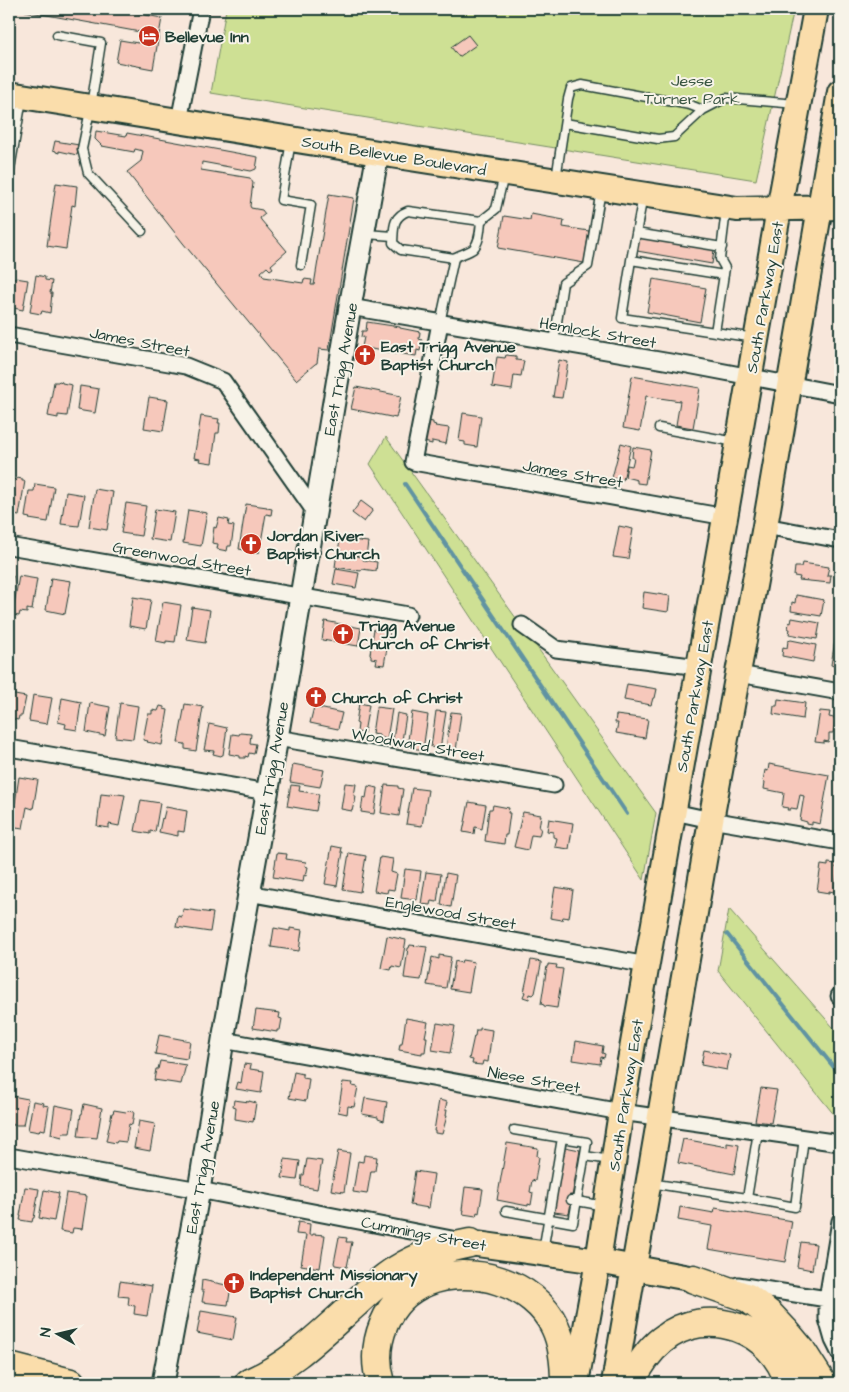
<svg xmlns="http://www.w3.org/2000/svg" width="849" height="1392" viewBox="0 0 849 1392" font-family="'Architects Daughter',sans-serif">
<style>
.green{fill:#cee094;stroke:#768e64}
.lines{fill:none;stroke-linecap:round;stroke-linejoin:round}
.stream{stroke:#6093a2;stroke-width:4}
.building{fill:#f6c8bb;stroke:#1f3d34}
.lane-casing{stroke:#1f3d34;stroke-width:11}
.street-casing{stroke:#1f3d34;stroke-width:19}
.secondary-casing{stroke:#1f3d34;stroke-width:25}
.primary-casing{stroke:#1f3d34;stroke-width:28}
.highway-casing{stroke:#1f3d34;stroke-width:31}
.lane{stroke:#f7f3e8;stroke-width:8}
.street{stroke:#f7f3e8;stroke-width:15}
.secondary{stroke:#f7f3e8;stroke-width:21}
.primary{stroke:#faddab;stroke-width:24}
.highway{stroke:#faddab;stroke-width:28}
.labels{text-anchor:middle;stroke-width:4;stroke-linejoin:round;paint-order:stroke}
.poi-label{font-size:16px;font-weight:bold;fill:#1f3d34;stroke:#f7f3e8;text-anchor:start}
.park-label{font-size:16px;fill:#395542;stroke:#f7f3e8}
.street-label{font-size:16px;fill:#1f3d34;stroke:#f7f3e8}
</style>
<rect width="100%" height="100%" fill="#f8e7db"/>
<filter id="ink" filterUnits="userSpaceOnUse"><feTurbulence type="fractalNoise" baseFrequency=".02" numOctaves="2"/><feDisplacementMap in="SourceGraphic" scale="10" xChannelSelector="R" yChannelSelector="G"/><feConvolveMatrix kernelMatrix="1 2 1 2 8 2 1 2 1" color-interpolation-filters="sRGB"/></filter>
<g filter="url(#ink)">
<path class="green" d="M226 9H794L756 180 211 93Z
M386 437 656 813 644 880 370 464Z
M729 909 840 1035V1122L718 971Z"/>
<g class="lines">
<path class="stream" d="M405 484 627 814
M727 934 840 1075"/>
</g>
<path class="building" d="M26 9H113L162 18 153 69 116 62 120 40 138 43 140 32 25 11Z
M468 35 476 45 459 57 451 47Z
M96 131 126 136 127 133 258 157 256 169 251 171 202 162 201 170 250 178 253 183 250 206 251 208 262 210 265 214 260 218 261 220 287 251 271 265 273 268 270 270 267 267 261 272 264 277 303 283 304 279 312 280 311 285H314L329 194 354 198 329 350 319 349 317 363 315 364 296 380 183 243 127 172 141 161 143 151 135 149 134 152 102 146 95 139Z
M55 141 79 145 77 155 59 151V153L56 152V151L53 150Z
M56 183 77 186 75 206 72 205 66 249 47 246Z
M531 214 564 220 563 227 589 231 584 263 498 248 504 216 530 220Z
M639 237 714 250 712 264 637 251Z
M36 275 45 277V280L52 281 50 293H52L50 313 42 311 41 314 30 312Z
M9 277 28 280 23 310 9 307Z
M653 279 706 288 700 322 647 312Z
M367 322 400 327V328L420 332 419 339 422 340 420 351 417 350 416 356 396 353V354L362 347 364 337H361L362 331H366Z
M506 355 516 356V360L524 361 521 376 514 375 512 390 492 387 497 357 505 358Z
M840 356V375L837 374V366H834L835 359H840Z
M559 360 568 362 562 398 553 397Z
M9 375 15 376V380L11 408H9V412Z
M632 376 700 388 693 428 676 425 680 401 646 396 640 431 623 428Z
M59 381 62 382V383L72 385 67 416 58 415V418L48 416 54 382H58Z
M80 386 99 389 95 413 77 410Z
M356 387 401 396 396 418 351 409Z
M149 397 168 400 163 431 144 428Z
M463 413 481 416 477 447 465 445V442L459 441Z
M201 416 219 419 218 423H220L219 433H216L212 463 199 461 200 459 194 458Z
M428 421 433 422V424L436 425 435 426 449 428 446 444 432 441V444L424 442Z
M621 443 631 446 623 480 612 478Z
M633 447 651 450 645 484 637 483V480L625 477 627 465 632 466 634 458H632Z
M9 478 16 480 17 478 22 479V481H25L19 516 9 514Z
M35 484 54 487 48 522 29 519 30 518 25 517 29 491H34Z
M95 489 113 492 107 530 89 527Z
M66 492 84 495 79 526 61 524Z
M361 501 373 510 364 522 352 513Z
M126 503 146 506 141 536 121 533Z
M246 504 267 507V508L272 509 271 515 266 514 259 553 239 549Z
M155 509 175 512 170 542 150 539Z
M188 510 207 513 201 546 183 543Z
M219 518 229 520 228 525 234 526 231 546H228L227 551 217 549 218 544 212 543 214 527 216 528Z
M619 526 633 529 628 559 613 557Z
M344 539 368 542 366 557 342 553V551H338L340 540H344Z
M337 553 363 557V560L377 562 376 571 362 569 361 571 335 567Z
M802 563 829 567 827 575H831L830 583 799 580 800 577 794 576 795 567H801Z
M336 569 359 573 356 588 333 584Z
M9 576H13L9 601Z
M19 576 37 579 32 610 27 609V613L20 612 19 616 13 615V610Z
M51 578 71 581 65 614 46 610Z
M644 592 670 596 668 612 642 608Z
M796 595 824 600 821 616 791 611 792 602 795 603Z
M133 597 151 600 146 629 129 626Z
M163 602 181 605 175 642 166 641V643L156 641Z
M192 607 210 610 205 643 187 640Z
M792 618 820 623 817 639 789 634 790 629H788L789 622 791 623Z
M325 621 361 628 358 646 322 640Z
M374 629 390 631 384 665 376 664 377 659 371 658V655L370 654Z
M836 634 840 635V662L837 667 831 665Z
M791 640 816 645 813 662 782 656 783 647 787 648 788 641Z
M627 684 657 689 655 698H653L651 705 624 700Z
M9 694 26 697 22 716H19L18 720 9 718Z
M33 695 52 698 47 724 29 721Z
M62 698 81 702 77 730 65 728 66 724 58 722Z
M778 699 805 703 803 719 773 714 774 706H777Z
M90 703 110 707 105 736 86 732Z
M120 703 138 706 133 739 115 737Z
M359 703 369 705 364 733 357 732 358 724 356 723Z
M185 704 203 707 196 751 185 749V744L178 743Z
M160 706 164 707V709L168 710 162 745 147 742 148 741 143 740 148 714H152V710L158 711Z
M314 707 342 713 338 729 310 723Z
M376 707 392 709 387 739 379 737V735L372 734Z
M836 707 840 708V720L836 719 833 733H829V740L828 742 824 741V743L815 742 820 711 830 712 829 717 834 718Z
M436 711 446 712 440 749 431 747Z
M412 712 428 715 423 750 407 747Z
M451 712 461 713 456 751 446 749Z
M397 713 406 715 401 747 392 746Z
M616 715 648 719 645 738 616 733 618 723H615Z
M209 724 227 728 223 755H222L221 756 213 754 214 751 204 750Z
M240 733 251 734 250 743 256 744 254 754 249 753 248 757 245 756V758H240V756L229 754 232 734 239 735Z
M293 764 324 770 320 787 290 782Z
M769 764 829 775 820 824 812 822V825L807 824V822L800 820 804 796 800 795 797 809 791 808 790 810H787L788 808 782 807 784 793 764 789 765 782 763 781 765 770 768 771Z
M19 777 38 780 33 809 27 807 23 828 9 826 11 802 15 803Z
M345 783 356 784 354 796H356L355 803H354L352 811 341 809Z
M291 785 300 786 299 791 319 794 316 811 287 806Z
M385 785 398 786V788L403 789 399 816 381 813Z
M368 786 378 788 374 814 361 812 363 797 366 798Z
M412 788 428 790 422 826 406 824Z
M110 793 125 795 119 826 109 824V828L97 826 101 794 110 795Z
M141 800 160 803 155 832 150 831V834L135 831Z
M469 802 486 805 482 829 475 827 474 834 463 832Z
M493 805 509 808 508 813H510L507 835H505L504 844 485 841 489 809H492Z
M166 807 187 811 184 832 178 831V836L159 832 162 818 163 819Z
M523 812 541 815 539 828H541L539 836 531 835 528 850 514 847Z
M549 819 573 823 569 849 555 847 557 838 553 837V832L547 831Z
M332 846 342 848 341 852H343L337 886 325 884Z
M277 853 287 854 286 859 306 862 305 866 308 867 306 876 304 875 303 882 273 877Z
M349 853 366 856 360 892 343 889Z
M380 857 393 859 391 872 397 874 394 890 388 889 387 893 374 891Z
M828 863 837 864 836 868H839L834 892 829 891V893L817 891 821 865 828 866Z
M405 869 421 871 417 900 401 898Z
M426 872 441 874 437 902 431 901 430 905 421 904Z
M446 873 456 875 451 907 441 905Z
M555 887 573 890 569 918 563 917 562 920 550 918Z
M183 909 213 913 210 932 176 927 178 916 182 917Z
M274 928 290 931V928L302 930 299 951 271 947Z
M387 936 406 940 401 968 392 966 391 970 381 968Z
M410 945 427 947 421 980 404 978 408 948H409Z
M439 955 451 957 446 988 427 985 432 957 439 959Z
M462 960 474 962 469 992 450 989 455 961 461 963Z
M531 960 541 962V965L535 993 533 995 530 994 529 999 523 997 525 992H524Z
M548 964 557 965 556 968 563 969 557 1008 544 1006V1005L541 1004 547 966H548Z
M256 1010 280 1013 279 1018 282 1019 280 1030H277V1032L253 1028Z
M406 1018 428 1022 425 1037H427L425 1052H422V1054L399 1050 400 1044H402Z
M437 1023 455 1026 450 1053 432 1050Z
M480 1028 492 1030 488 1062 483 1061 482 1065 472 1064 473 1060 469 1059 474 1036H475L476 1030H480Z
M159 1035 190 1041 187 1059 155 1054Z
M576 1041 603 1046 602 1053 605 1054 604 1058 601 1057 600 1064 573 1060Z
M704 1050 730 1055 727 1070 701 1065Z
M160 1061 186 1065 181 1084 154 1080 156 1069H158Z
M244 1064 251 1065 250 1069 264 1071 261 1093 236 1089 238 1082 241 1083Z
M294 1072 303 1074V1078L309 1079 306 1101 289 1098Z
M343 1082 353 1083 352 1086 358 1087 354 1107 348 1106 347 1114 338 1112Z
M761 1088 777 1090 771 1123 755 1121Z
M12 1096 28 1099 23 1125H12V1123H9Z
M365 1098 387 1102 384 1121 378 1119V1117L362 1114Z
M234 1100 249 1102V1101L256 1103 253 1122 235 1119 236 1107 233 1106Z
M439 1100 447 1102 445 1110H447L446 1116H447L442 1134 435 1133V1131H434Z
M33 1101 44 1103 43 1105 49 1106 45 1130 40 1129 39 1132 28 1130Z
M84 1104 102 1108 97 1138 78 1136 81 1114H82Z
M55 1105 74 1109 70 1133H63L62 1137 51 1134Z
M114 1110 126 1112 127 1111 134 1112 132 1125 129 1124 126 1142 117 1141 116 1143 106 1141 112 1113H113Z
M139 1121 155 1124 150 1151 134 1148Z
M683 1139 727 1147V1143L739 1145 734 1174 678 1163Z
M507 1143 538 1148 537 1156 539 1157 535 1181 532 1180 530 1192 533 1193 531 1205 528 1204V1206L497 1200Z
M565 1147 580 1150 569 1214 554 1212Z
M338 1151 350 1153 344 1192 331 1190Z
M364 1155 377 1157 375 1171H371L367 1194 353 1192 358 1161 363 1162Z
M285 1159 300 1161 297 1180 282 1178Z
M307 1159 322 1161 317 1189 301 1186 302 1175H304Z
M415 1171 434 1174 429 1208 410 1205Z
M25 1187 39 1189 34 1218H33L32 1222 20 1220 21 1216H20Z
M465 1187 483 1189 479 1213 477 1212 476 1216 463 1214 464 1210H462Z
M44 1190 59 1193 54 1221 39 1218Z
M66 1193 87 1196 82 1229 73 1228 72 1233 60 1231Z
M680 1207 714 1213 715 1208 792 1221 785 1262 708 1249 712 1226 678 1220Z
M298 1222 310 1224 309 1235H313V1234L325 1235 320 1268 301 1265 306 1235 296 1234Z
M339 1237 347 1238 346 1242H352L347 1267 335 1265 334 1263Z
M801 1242 816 1244 812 1270 797 1267Z
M202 1280 231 1286 228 1305 202 1302 204 1291H201Z
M120 1281 152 1286 147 1316 134 1314 135 1306 128 1305 129 1297 118 1296Z
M201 1311 237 1317 233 1340 197 1333Z"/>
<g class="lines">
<g class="lane-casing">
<path id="lane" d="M57 35 101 43 91 106 82 149 88 173 142 231
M565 123 658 139 674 137 703 110
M291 141 281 200 311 205 301 265
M9 175 22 99
M556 179 568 99 571 88 582 85 690 105 703 110 726 98 796 104
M643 196 631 260 622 318 715 332 725 268 720 259 726 210
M481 221 496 209 504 175
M636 233 722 247
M366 234 393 236
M631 260 724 275
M440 323 454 258C459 255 469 252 473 249 480 242 480 230 481 221L408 211C392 217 394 228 393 243L401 250 454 258
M715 332 755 338
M554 342 563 283 588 266 601 190
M659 428 736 442
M514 1130 562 1138
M585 1156 610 1160
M650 1183 747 1198 758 1132
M747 1198 795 1207 804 1138
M571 1200 605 1206
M506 1211 573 1223 587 1142 562 1138 543 1251"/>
</g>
<g class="street-casing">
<path id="street" d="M179 121 201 9
M350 307 688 365 840 394
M440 323 413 462 726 517
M9 335 186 366 223 381 315 512
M765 526 840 540
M9 546 408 615
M522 625 556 649 699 667
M739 674 840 692
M277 738 554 785
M9 748 267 792
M674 812 711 820 840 842
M248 893 647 965
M839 996H840
M223 1040 621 1112 840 1143
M9 1156 199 1190 457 1240
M840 1221 827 1299V1319L833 1340 840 1354
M738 1285 840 1301"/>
</g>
<g class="secondary-casing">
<path id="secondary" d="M163 1383 199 1190 223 1040 277 738 350 307 378 153"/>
</g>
<g class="primary-casing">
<path id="primary" d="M9 94 378 153 737 209 840 207
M470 1243 598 1261 694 1279
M576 1383 598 1261 621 1112 779 209 816 9
M614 1383 711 820 765 526 840 92"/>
</g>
<g class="highway-casing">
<path id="highway" d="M694 1279 748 1298 770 1315 785 1331 801 1350 822 1383
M9 1367 71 1383
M249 1383C291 1365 322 1333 356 1303 369 1291 382 1278 398 1269 420 1255 444 1248 470 1243
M381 1383C369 1344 386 1298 426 1282 471 1264 534 1282 555 1327 563 1344 565 1365 565 1383
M630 1383C638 1367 648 1351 662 1340 707 1303 774 1329 789 1383"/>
</g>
<use href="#lane" class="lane"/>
<use href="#street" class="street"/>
<use href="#secondary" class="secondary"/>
<use href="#primary" class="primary"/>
<use href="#highway" class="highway"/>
</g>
</g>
<defs>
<g id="hotel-disc" transform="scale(1.125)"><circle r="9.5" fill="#c8321e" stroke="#f7f3e8"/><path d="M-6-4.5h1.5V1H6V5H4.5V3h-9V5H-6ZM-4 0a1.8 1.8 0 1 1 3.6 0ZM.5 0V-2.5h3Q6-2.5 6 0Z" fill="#fff"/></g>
<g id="church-disc" transform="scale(1.125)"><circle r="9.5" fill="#c8321e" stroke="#f7f3e8"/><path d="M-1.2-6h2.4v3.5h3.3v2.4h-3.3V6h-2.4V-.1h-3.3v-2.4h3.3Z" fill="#fff"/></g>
</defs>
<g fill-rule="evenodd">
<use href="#hotel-disc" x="149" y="36"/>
<use href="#church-disc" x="365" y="355"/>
<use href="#church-disc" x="251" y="544"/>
<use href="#church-disc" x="343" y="634"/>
<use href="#church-disc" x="316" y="697"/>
<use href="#church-disc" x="234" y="1283"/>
</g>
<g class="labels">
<g class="poi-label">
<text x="165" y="42">Bellevue Inn</text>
<text x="381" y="352">East Trigg Avenue<tspan x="381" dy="18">Baptist Church</tspan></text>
<text x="267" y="541">Jordan River<tspan x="267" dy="18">Baptist Church</tspan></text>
<text x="359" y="631">Trigg Avenue<tspan x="359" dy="18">Church of Christ</tspan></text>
<text x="332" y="703">Church of Christ</text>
<text x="250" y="1280">Independent Missionary<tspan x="250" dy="18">Baptist Church</tspan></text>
</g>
<g class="park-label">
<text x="692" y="86">Jesse<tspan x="692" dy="18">Turner Park</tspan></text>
</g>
<g class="street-label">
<text transform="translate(394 155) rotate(9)" y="6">South Bellevue Boulevard</text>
<text transform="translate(764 297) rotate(-80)" y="6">South Parkway East</text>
<text transform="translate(598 332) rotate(10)" y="6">Hemlock Street</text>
<text transform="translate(140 341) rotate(11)" y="6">James Street</text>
<text transform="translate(340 369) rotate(-80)" y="6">East Trigg Avenue</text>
<text transform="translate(573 473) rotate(10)" y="6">James Street</text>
<text transform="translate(182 558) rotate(10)" y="6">Greenwood Street</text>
<text transform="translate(694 696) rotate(-80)" y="6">South Parkway East</text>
<text transform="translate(418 744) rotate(10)" y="6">Woodward Street</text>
<text transform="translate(271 768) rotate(-80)" y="6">East Trigg Avenue</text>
<text transform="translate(451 912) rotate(10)" y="6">Englewood Street</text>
<text transform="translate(534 1079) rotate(10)" y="6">Niese Street</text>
<text transform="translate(625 1095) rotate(-81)" y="6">South Parkway East</text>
<text transform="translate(202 1167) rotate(-80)" y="6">East Trigg Avenue</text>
<text transform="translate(424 1233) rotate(11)" y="6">Cummings Street</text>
</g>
</g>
<rect width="849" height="1392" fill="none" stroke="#f7f3e8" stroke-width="30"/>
<rect x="15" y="15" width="819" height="1362" fill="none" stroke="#1f3d34" stroke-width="2" filter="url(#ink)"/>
<g transform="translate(58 1334) rotate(278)" stroke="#f7f3e8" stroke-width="4" paint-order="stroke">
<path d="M0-4L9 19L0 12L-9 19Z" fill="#1f3d34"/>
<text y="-8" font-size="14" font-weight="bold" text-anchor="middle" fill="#1f3d34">N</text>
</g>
</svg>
